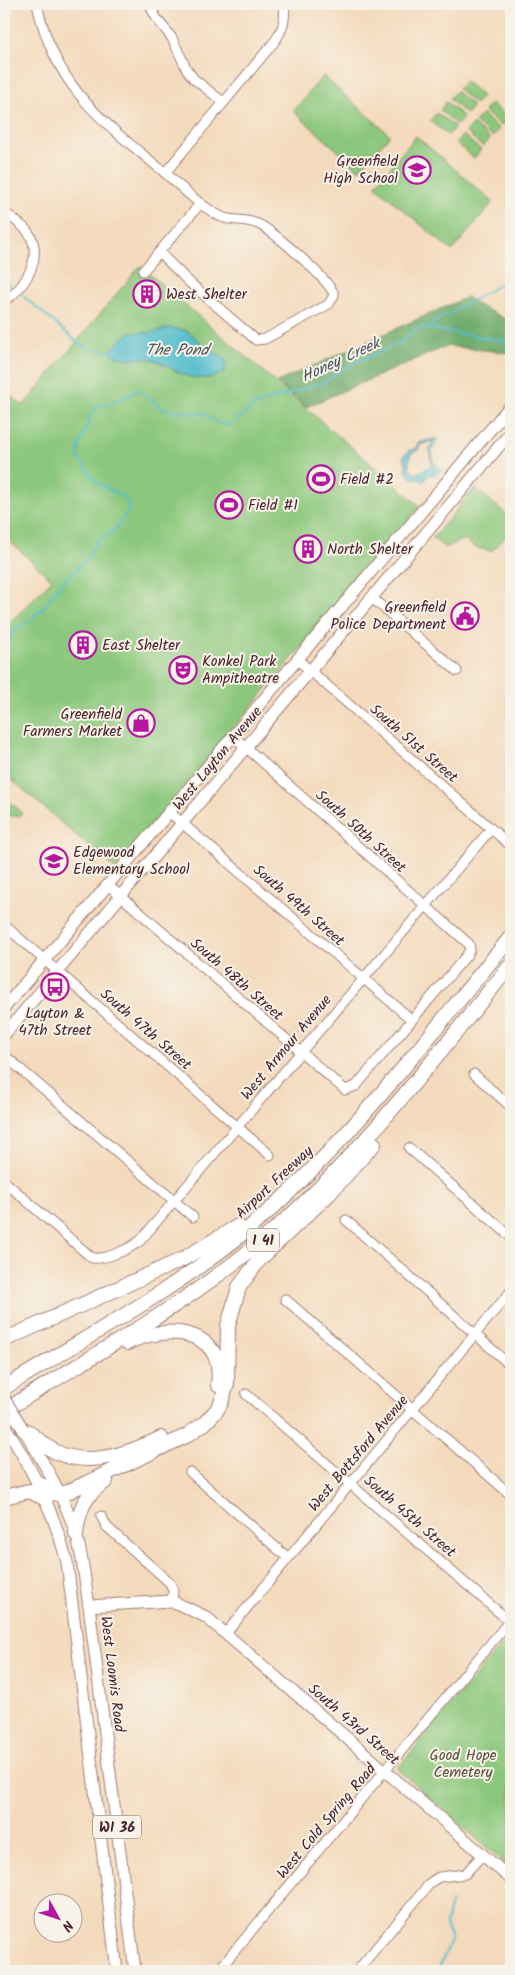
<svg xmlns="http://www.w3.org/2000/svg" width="515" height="1975" viewBox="0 0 515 1975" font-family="Kalam,sans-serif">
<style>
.green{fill:#8bc77c;stroke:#6a7354}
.forest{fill:#70ac6c;stroke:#5d664c}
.water{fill:#52becc;stroke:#4e6e7c;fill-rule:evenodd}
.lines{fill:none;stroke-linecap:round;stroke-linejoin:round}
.stream{stroke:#52becc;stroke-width:2}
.minor-casing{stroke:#9f7c74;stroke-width:11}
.major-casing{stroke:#9f7c74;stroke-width:13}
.highway-casing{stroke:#9f7c74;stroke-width:16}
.minor{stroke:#fff;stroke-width:9}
.major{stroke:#fff;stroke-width:11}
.highway{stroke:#fff;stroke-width:14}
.major-bridge-casing{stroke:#9f7c74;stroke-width:13;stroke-linecap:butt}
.major-bridge{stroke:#fff;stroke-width:11}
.labels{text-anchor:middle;stroke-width:4;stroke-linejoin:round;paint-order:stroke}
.shield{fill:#f7f3e8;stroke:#7e5f64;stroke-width:1}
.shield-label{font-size:14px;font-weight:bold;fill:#4a1f2b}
.poi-label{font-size:15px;fill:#4a1f2b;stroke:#f7f3e8;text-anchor:start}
.street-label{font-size:15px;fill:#4a1f2b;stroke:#f7f3e8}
.park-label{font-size:15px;fill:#5e5143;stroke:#f7f3e8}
.water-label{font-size:16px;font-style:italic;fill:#4d5763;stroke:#f7f3e8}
</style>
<rect width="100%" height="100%" fill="#f7f3e8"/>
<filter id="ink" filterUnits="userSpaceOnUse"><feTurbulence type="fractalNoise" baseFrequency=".02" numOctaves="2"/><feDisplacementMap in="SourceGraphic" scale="10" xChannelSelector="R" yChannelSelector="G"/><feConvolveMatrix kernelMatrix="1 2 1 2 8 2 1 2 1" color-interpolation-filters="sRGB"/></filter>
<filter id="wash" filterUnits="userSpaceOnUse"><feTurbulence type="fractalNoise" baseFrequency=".0096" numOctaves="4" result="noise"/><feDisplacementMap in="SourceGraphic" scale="20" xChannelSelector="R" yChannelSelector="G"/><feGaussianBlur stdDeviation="1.12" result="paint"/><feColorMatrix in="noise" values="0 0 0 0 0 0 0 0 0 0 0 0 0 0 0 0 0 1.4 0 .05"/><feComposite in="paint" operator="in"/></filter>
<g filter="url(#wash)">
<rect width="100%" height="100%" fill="#f4dabc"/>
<path class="green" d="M323 76 390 135 359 170 293 111Z
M465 81 482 96 475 104 458 89Z
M456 91 473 106 466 114 449 99Z
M446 102 464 117 457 125 440 110Z
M491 103 508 118 501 126 484 111Z
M437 113 455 127 448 135 430 121Z
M482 114 499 129 492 137 475 122Z
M473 124 490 139 483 147 466 132Z
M463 135 481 150 474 158 456 143Z
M416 136 493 202 452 251 375 186Z
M140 266 420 506 115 869 4 773V628L52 580 4 536V390L23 406Z
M475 488 511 518V531L492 551 476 548 464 539 445 548 433 538Z
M6 799 22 812 19 816H10L4 810V801Z
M511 1633V1869L397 1769Z"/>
<path class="forest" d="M467 297 476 304 511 322V353L447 346 306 407 277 382Z"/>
<path class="water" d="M169 328 188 331 209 350 223 356 227 363 224 373C215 377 207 379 197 378 180 377 167 363 150 359 136 356 121 364 110 351L130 332 149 333Z
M437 438 432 451 433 463 442 470 436 474 428 475 424 482 417 478 412 479 406 472V463L403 457 409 450 415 449 418 443ZM433 441 429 451 432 465 416 474 409 468C410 458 408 454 418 450L420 445Z"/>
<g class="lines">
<path class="stream" d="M4 279 12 288
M22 295 82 346 93 349
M431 329 433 323 511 278
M100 350 110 351
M4 650 14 631 33 618 46 605 62 583 87 559 97 541 116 529 129 510V505L124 497 97 483 78 457 79 446 88 424 89 415 101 404 113 403 139 390 160 407 173 411 204 414 220 424 229 426 255 405 324 382 354 363 399 344 413 331 422 327 511 342
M438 1971 451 1940 446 1924 451 1902"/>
</g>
</g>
<g filter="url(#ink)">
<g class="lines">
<g class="minor-casing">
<path id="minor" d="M37 4C54 84 98 118 158 167 173 179 186 193 201 204 208 209 217 215 224 218 235 221 247 219 258 224 272 230 332 282 334 295L329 304 265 339 256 340 190 283 159 252
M149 4 157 19 172 38 187 70 194 79 223 102
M165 173 275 41C283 29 286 19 284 4
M4 212C12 218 25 226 30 235 43 259 24 289 4 301
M143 271 200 204
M372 598 457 671
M299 661 511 846
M168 811 412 1020
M108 885 345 1090 356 1086 467 955 470 949 469 944 233 736
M4 925 270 1155
M4 1055 193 1217
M474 1074 511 1107
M409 1148 511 1237
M4 1181 92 1258C106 1260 129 1249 140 1241L491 829
M346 1220 511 1366
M285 1299 511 1495
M246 1394 509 1621
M190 1472 288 1558
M101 1516 107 1527 170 1583 173 1590 172 1601
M226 1633 511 1291
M218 1971 511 1619
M357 1971 431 1882 439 1877 465 1874 483 1854"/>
</g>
<g class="major-casing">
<path id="major" d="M4 1008C173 807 343 607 511 405
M4 1035 511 432
M4 1425C32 1468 54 1511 67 1562L117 1971
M24 1430C44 1463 64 1497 76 1534 83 1557 85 1582 89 1606L135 1971
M89 1606 172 1601 206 1617 511 1879"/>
</g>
<g class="highway-casing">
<path id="highway" d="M4 1340 183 1259 238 1226
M127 1343C165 1324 226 1327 218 1385
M4 1388C85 1337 174 1291 248 1229 348 1145 427 1037 511 937
M4 1411C97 1352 198 1299 280 1225 367 1148 437 1054 511 965
M23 1429C34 1435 43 1445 54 1451 89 1469 129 1453 161 1438
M38 1483 52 1492 61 1495 186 1436 205 1423 216 1411 221 1403 227 1384 228 1326 239 1287 259 1260 329 1194 374 1144
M4 1497 29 1491 46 1499
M76 1534C79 1509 85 1494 106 1481"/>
</g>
<use href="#minor" class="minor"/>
<use href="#major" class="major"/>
<use href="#highway" class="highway"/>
<g class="major-bridge-casing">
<path id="major-bridge" d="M4 1398 23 1429"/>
</g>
<use href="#major-bridge" class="major-bridge"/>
</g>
</g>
<defs>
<g id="school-ring" transform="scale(1.4375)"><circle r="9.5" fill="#f7f3e8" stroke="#b5179e" stroke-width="1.5"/><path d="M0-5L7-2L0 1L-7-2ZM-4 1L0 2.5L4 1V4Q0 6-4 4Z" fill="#b5179e"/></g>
<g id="building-ring" transform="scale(1.4375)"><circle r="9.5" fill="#f7f3e8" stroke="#b5179e" stroke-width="1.5"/><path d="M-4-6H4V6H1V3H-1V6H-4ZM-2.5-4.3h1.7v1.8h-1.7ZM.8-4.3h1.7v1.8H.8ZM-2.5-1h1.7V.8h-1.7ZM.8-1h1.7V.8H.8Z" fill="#b5179e"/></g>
<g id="stadium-ring" transform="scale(1.4375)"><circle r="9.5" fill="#f7f3e8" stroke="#b5179e" stroke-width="1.5"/><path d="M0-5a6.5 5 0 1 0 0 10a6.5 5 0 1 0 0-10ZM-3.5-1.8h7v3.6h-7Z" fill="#b5179e"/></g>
<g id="civic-ring" transform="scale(1.4375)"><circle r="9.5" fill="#f7f3e8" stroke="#b5179e" stroke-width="1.5"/><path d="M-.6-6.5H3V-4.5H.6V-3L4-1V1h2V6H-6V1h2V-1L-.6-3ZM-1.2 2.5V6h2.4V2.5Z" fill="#b5179e"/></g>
<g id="theatre-ring" transform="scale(1.4375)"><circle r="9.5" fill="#f7f3e8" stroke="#b5179e" stroke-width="1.5"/><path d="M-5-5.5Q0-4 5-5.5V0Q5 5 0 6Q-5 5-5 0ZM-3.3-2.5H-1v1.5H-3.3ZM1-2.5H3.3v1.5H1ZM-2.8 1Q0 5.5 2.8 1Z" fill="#b5179e"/></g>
<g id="shop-ring" transform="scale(1.4375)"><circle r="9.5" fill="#f7f3e8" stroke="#b5179e" stroke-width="1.5"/><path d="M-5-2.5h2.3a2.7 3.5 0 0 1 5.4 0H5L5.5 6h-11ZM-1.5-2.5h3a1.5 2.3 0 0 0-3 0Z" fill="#b5179e"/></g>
<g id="bus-ring" transform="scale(1.4375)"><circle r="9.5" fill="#f7f3e8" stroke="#b5179e" stroke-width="1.5"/><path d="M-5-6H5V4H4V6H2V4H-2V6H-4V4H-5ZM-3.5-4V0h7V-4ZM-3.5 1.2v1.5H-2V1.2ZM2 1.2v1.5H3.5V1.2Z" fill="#b5179e"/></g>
</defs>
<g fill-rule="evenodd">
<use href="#school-ring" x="417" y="170"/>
<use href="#building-ring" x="147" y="294"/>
<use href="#stadium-ring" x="321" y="479"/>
<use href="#stadium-ring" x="229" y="505"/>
<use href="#building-ring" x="308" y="549"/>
<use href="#civic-ring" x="465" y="616"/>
<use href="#building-ring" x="83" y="645"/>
<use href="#theatre-ring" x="183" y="670"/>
<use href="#shop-ring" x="141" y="723"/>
<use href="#school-ring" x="54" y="861"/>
<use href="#bus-ring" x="55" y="987"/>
</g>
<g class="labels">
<g class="shield">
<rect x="247" y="1228.5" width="32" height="23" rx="4"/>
<rect x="93" y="1815.5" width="48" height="23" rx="4"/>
</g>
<g class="shield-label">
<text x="263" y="1245">I 41</text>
<text x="117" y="1832">WI 36</text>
</g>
<g class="poi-label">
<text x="398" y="166" text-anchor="end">Greenfield<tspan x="398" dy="17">High School</tspan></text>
<text x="166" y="299">West Shelter</text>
<text x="340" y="484">Field #2</text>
<text x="248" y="510">Field #1</text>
<text x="327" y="554">North Shelter</text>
<text x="446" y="612" text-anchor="end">Greenfield<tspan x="446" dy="17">Police Department</tspan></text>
<text x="102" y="650">East Shelter</text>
<text x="202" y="666">Konkel Park<tspan x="202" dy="17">Ampitheatre</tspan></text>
<text x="122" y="719" text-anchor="end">Greenfield<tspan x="122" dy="17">Farmers Market</tspan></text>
<text x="73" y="857">Edgewood<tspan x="73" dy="17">Elementary School</tspan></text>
<text x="55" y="1018" text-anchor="middle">Layton &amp;<tspan x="55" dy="17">47th Street</tspan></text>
</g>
<g class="street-label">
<text transform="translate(414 743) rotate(41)" y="5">South 51st Street</text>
<text transform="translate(217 758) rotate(-50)" y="5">West Layton Avenue</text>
<text transform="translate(361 831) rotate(42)" y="5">South 50th Street</text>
<text transform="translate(299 905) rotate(41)" y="5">South 49th Street</text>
<text transform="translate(237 979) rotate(41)" y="5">South 48th Street</text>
<text transform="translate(146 1029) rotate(41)" y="5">South 47th Street</text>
<text transform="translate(286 1047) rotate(-50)" y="5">West Armour Avenue</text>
<text transform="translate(274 1182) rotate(-43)" y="5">Airport Freeway</text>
<text transform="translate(358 1453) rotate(-50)" y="5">West Bottsford Avenue</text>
<text transform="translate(410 1516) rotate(41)" y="5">South 45th Street</text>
<text transform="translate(113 1674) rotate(83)" y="5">West Loomis Road</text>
<text transform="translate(354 1724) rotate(41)" y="5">South 43rd Street</text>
<text transform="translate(326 1821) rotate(-50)" y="5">West Cold Spring Road</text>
</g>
<g class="park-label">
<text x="463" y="1760">Good Hope<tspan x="463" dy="17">Cemetery</tspan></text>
</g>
<g class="water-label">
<text x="177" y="355">The Pond</text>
<text transform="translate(340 359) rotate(-25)" y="6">Honey Creek</text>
</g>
</g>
<rect width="515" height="1975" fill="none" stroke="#f7f3e8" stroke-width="20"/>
<g transform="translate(58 1918) rotate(130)"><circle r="24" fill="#f7f3e8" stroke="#b29e9c"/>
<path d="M0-4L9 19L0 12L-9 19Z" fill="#b5179e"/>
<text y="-8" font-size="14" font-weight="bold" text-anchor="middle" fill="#4a1f2b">N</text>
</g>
</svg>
